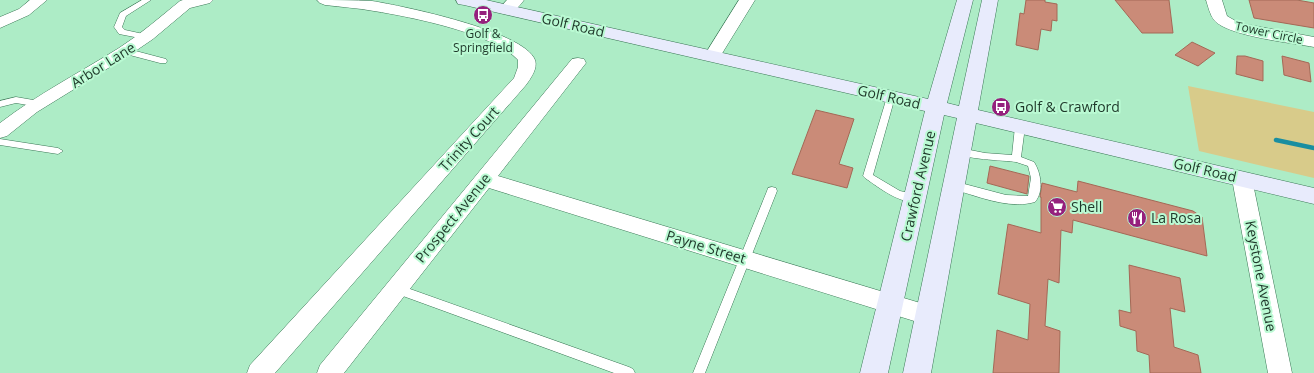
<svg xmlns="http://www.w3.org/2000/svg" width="1314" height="373" viewBox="0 0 1314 373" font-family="'Open Sans',sans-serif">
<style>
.green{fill:#d8cb8a}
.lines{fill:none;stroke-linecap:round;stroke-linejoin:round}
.stream{stroke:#198ea1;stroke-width:4.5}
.building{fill:#ca8b78;stroke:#a46856}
.service-casing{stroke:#3b7756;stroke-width:1}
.minor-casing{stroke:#3b7756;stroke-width:1}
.secondary-casing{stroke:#3b7756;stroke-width:1}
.service{fill:#fff;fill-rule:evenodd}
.minor{fill:#fff;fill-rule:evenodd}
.secondary{fill:#e8ebfc;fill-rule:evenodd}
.labels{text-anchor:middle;stroke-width:4;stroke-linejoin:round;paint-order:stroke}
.far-street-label{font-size:12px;fill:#1e3729;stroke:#bafad3}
.far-poi-label{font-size:12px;fill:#1e3729;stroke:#bafad3}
.street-label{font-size:14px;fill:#1e3729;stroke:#bafad3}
.poi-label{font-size:14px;fill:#1e3729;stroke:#bafad3;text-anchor:start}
</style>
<rect width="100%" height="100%" fill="#adecc6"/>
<path class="green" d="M1188 86 1314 112V178L1199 151Z"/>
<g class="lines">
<path class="stream" d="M1276 140 1314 148"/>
</g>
<path class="building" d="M1026 0H1045V2L1057 4V21L1052 20 1051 31 1041 29 1038 50 1016 45 1020 13 1024 14Z
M1115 0H1169L1173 33H1142Z
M1249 0H1297L1314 3V28L1254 18Z
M1192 42 1215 53 1198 66 1175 55Z
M1237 56H1245L1263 61V81L1236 74Z
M1282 56 1309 63 1311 82 1284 75Z
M816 110 854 119 839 164 853 168 847 188 792 174Z
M990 166 1029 176 1027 194 987 183Z
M1078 181 1193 211 1202 217 1207 256 1073 220 1072 233 1061 230 1059 283 1048 279 1045 326 1060 331 1059 373H993L997 330 1028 340 1030 304 998 294 1008 224 1041 233V197H1040L1042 183 1077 192Z
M1129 265 1180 278 1185 312 1170 308 1174 347 1198 355 1201 373H1150L1149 355 1137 351 1136 331 1120 326 1119 310 1131 313Z"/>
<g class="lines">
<g class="service-casing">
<path id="service" d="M142 0H151L126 16 122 27 125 30 148 35 149 37 145 39 119 34 114 27 120 13Z
M122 49H128L166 59 167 61 166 63H160L122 53 121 51Z
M891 94 895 97 873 175 900 191 919 195 920 198 919 201C902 206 878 187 865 178L863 176 887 97Z
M16 97 39 101 43 104 39 107 16 103 0 107V101Z
M1020 124 1025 127 1021 157 1034 162C1041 173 1044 191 1035 202 1008 210 975 195 949 188L948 185 949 182 953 181 1006 195 1028 196 1031 178 1028 166C1024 165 1020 163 1016 162 1004 160 962 160 955 151L960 148 985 153 1012 155 1015 127Z
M0 139 58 148 63 151 58 154 0 145Z
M772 187 776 188 777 191 705 373H693L767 191 768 188Z
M396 284 629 367 633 369 635 373H614L392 292 390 289 392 286Z"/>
</g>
<g class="minor-casing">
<path id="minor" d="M30 0H47L29 15 0 28V17L19 9Z
M183 0H213L210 3 190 8 153 39 131 54 37 112 7 136 0 138V123C38 94 79 73 119 48 141 34 160 17 180 1Z
M317 0C336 0 354 0 372 1 403 6 524 31 535 60 538 68 531 78 526 85L275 373H247L250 365 514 78 518 67V60C493 33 411 17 374 11 358 8 341 7 325 5L320 3Z
M507 0H524C518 8 511 16 501 13L498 10Z
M739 0H755L718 60 712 61 706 60 704 56Z
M1206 0H1222L1227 16 1239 23 1314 37V47C1292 43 1227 36 1214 20 1210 15 1208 6 1206 0Z
M578 58 584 59 586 63 498 176 927 305 935 308 939 315 935 322 927 325 489 188 344 373H317L320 365 572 59Z
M1242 172 1249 174 1252 179 1292 373H1268L1232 179 1235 174Z"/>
</g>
<g class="secondary-casing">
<path id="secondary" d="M456 0H486L928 99 957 0H973L947 103 959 106 982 0H998L978 110 1314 188V204L976 123 931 373H903L957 118 944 115 888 373H860L925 111 464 5 458 4Z"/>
</g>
<use href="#service" class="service"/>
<use href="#minor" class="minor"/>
<use href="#secondary" class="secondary"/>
</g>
<defs>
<g id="bus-disc" transform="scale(1)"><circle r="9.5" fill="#95207d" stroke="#bafad3"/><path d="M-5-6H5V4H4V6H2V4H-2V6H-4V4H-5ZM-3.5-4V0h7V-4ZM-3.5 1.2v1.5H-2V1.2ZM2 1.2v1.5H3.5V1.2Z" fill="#fff"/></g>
<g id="supermarket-disc" transform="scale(1)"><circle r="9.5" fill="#95207d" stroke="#bafad3"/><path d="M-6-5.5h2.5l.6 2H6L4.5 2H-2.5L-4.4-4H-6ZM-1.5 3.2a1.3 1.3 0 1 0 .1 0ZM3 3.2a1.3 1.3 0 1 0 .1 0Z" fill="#fff"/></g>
<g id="restaurant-disc" transform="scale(1)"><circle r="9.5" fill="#95207d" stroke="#bafad3"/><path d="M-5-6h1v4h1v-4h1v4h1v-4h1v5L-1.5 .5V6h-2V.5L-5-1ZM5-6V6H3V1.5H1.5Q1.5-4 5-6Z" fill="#fff"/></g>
</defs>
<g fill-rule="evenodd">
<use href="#bus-disc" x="483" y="15"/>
<use href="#bus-disc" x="1001" y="107"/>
<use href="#supermarket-disc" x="1057" y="207"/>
<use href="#restaurant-disc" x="1137" y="218"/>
</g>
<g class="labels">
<g class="far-street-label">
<text transform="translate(1269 33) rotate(12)" y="4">Tower Circle</text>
</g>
<g class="far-poi-label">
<text x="483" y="38">Golf &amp;<tspan x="483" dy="14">Springfield</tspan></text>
</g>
<g class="street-label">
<text transform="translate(573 25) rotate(13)" y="5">Golf Road</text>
<text transform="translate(103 65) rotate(-32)" y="5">Arbor Lane</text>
<text transform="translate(889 97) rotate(13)" y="5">Golf Road</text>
<text transform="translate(469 139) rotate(-48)" y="5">Trinity Court</text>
<text transform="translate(1205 170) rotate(13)" y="5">Golf Road</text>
<text transform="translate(918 186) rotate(-77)" y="5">Crawford Avenue</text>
<text transform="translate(453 218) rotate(-51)" y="5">Prospect Avenue</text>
<text transform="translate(706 247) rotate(17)" y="5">Payne Street</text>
<text transform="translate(1261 276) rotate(79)" y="5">Keystone Avenue</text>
</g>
<g class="poi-label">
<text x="1015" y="112">Golf &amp; Crawford</text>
<text x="1071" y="212">Shell</text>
<text x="1151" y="223">La Rosa</text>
</g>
</g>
</svg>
